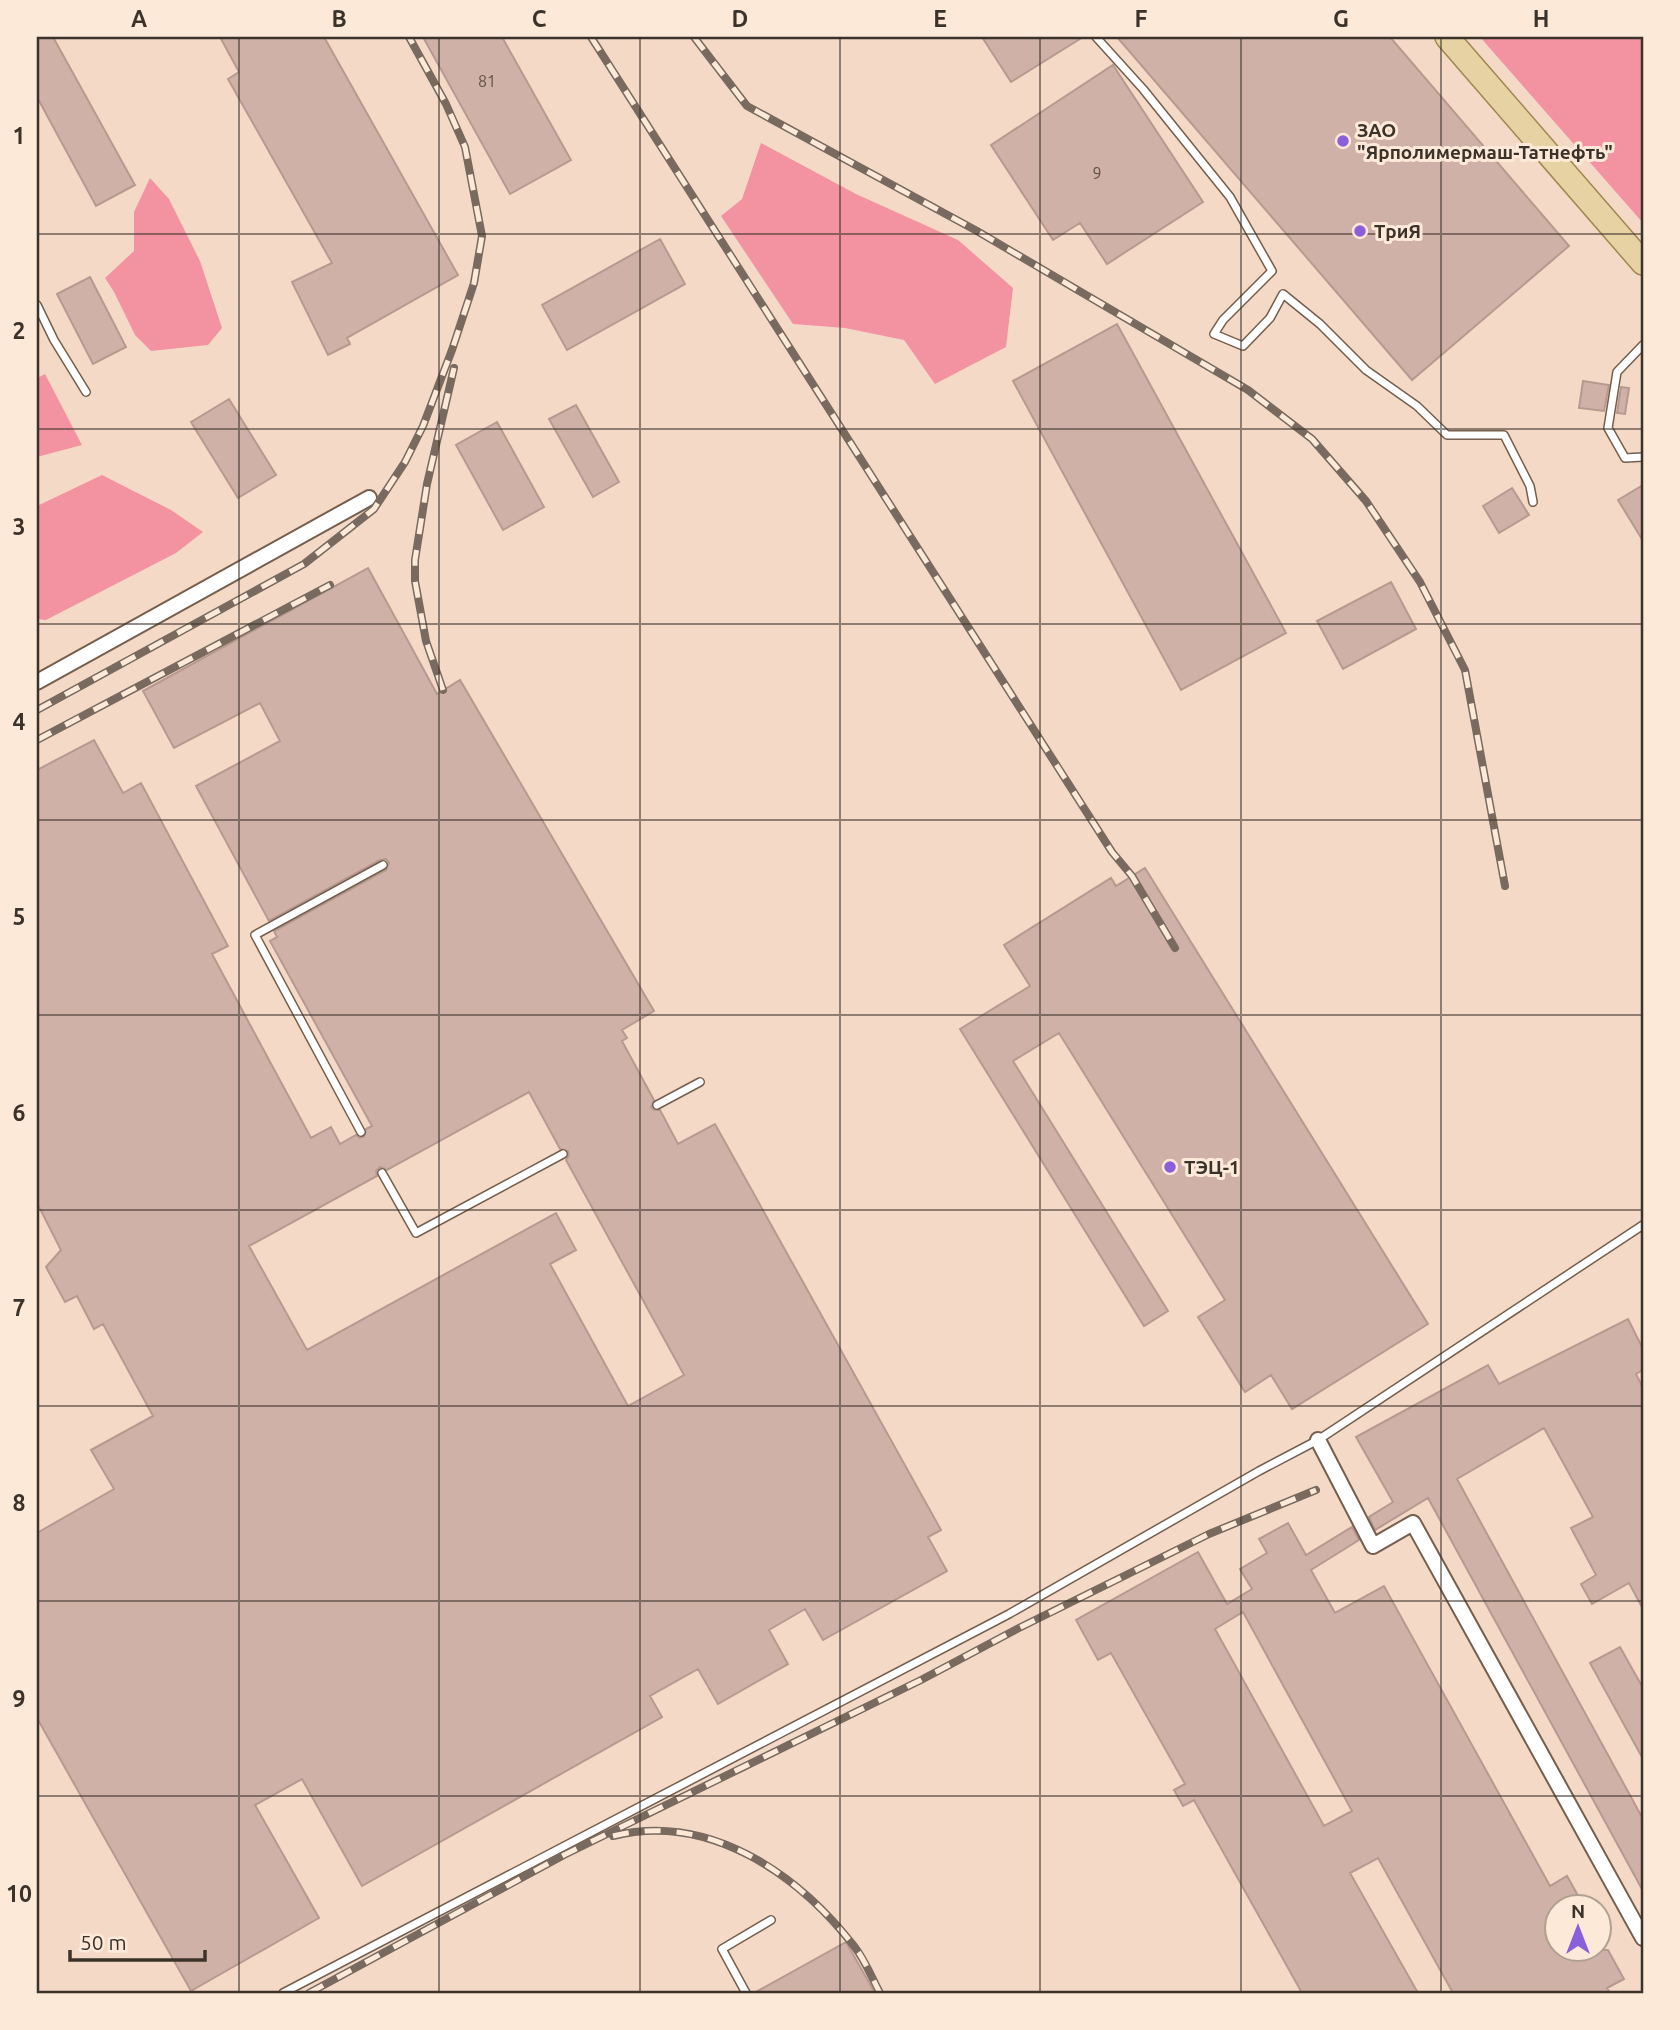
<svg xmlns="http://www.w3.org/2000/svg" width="1680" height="2030" viewBox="0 0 1680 2030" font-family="Ubuntu,sans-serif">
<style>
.green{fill:#f393a1}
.building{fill:#d0b1a8;stroke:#b79990;stroke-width:2;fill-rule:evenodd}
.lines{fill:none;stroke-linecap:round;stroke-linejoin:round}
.service-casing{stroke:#745e4d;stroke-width:10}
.minor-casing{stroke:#745e4d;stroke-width:18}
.primary-casing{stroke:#a08650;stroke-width:26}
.service{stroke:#fff;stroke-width:7}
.minor{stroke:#fff;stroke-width:14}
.primary{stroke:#e7d2a3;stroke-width:23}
.rail-casing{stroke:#786a5e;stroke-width:8}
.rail{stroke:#fde9d8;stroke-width:5;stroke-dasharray:16;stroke-linecap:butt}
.grid{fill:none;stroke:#3b322a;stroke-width:2;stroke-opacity:0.55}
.poi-dot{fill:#8a5fd9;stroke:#fde9d8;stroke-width:2.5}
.labels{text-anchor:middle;stroke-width:6;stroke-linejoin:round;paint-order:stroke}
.number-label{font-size:16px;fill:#60524a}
.poi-label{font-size:19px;font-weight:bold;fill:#3b322a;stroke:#fde9d8;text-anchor:start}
.neatline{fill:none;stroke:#3b322a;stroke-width:2.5}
.grid-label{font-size:23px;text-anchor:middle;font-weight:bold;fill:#3b322a}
</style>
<rect width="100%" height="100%" fill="#f4dac6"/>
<path class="green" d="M1480 37H1643V223Z
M761 143 856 194 958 240 1013 288 1006 347 935 384 904 340 845 328 793 324 721 216 742 199Z
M150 178 169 199 200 261 222 328 208 345 151 351 135 335 114 292 105 278 134 251V212Z
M45 374 82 445 37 457V378Z
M102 475 171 510 203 532 176 553 46 620 37 619V506Z"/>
<path class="building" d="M37 37H53L135 185 96 206 37 97Z
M220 37H324L458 275 347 338 350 344 328 355 292 282 332 263 228 79 239 72Z
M423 37H502L571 160 510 194Z
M982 37H1083L1011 82Z
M1117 37H1390L1569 246 1412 380Z
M1113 65 1203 202 1107 264 1080 223 1053 240 991 145Z
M660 239 685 284 567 350 542 305Z
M90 277 126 347 93 364 57 294Z
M1117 324 1286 633 1181 690 1013 381Z
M1583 381 1609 385 1604 411 1579 408Z
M1621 387 1629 388 1625 414 1617 413Z
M229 399 276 475 238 498 191 422Z
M576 405 619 482 593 497 549 419Z
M497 422 544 507 503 530 456 445Z
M1643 485V541L1618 500Z
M1512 488 1529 515 1499 533 1483 506Z
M368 568 437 694 460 680 654 1011 622 1030 627 1038 622 1041 654 1100 651 1107 654 1110H660L678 1144 715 1124 941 1530 928 1537 947 1571 823 1640 805 1609 769 1630 788 1664 718 1704 698 1669 650 1696 662 1717 362 1886 302 1779 255 1805 319 1918 191 1991 37 1718V1533L114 1489 91 1450 153 1416 103 1324 94 1329 77 1296 65 1302 46 1267 61 1250 37 1203V770L94 740 123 793 141 783 228 946 212 954 311 1138 331 1127 340 1144 356 1135 360 1138 364 1137 366 1129 372 1126 270 941 277 937 274 931 386 870 389 863 386 859 380 860 269 921 196 786 280 741 260 703 174 748 143 691ZM529 1092 560 1149 568 1151 569 1155 566 1160 684 1375 628 1406 550 1264 576 1250 556 1213 307 1350 249 1246 377 1176 376 1171 380 1167 387 1170Z
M1391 582 1416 629 1343 669 1317 621Z
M1145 868 1428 1324 1292 1409 1271 1375 1245 1392 1198 1317 1225 1300 1059 1033 1013 1061 1168 1311 1144 1326 960 1029 1030 986 1004 945 1111 878 1116 886Z
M1628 1319 1643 1349V1370L1636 1374 1643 1388V1609L1629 1583 1592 1604 1581 1584 1596 1575 1571 1528 1593 1517 1544 1428 1457 1479 1643 1819V1891L1428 1498 1375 1530 1369 1517 1393 1502 1356 1437 1488 1365 1499 1384Z
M1288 1523 1306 1555 1352 1527 1359 1540 1311 1570 1335 1613 1384 1586 1550 1886 1567 1876 1585 1908H1558V1950H1608L1624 1979 1607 1988 1610 1993H1453L1378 1858 1350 1873 1418 1993H1302L1194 1800 1183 1806 1174 1790 1185 1784 1111 1653 1098 1660 1076 1620 1198 1552 1227 1604 1252 1589 1240 1569 1267 1553 1259 1539ZM1243 1612 1352 1811 1324 1826 1215 1629Z
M1620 1647 1643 1688V1759L1590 1663Z
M846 1942 875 1993H754Z"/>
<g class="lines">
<g class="service-casing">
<path id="service" d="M1096 37 1143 89 1230 197 1272 271 1223 320 1214 334 1243 346 1270 318 1283 294 1320 324 1366 370 1417 406 1447 435H1504L1530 486 1533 502
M37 305 54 340 86 392
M1643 345 1617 372 1608 428 1625 458 1643 457
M657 1105 700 1082
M361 1132 255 935 383 865
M382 1173 416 1233 563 1154
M283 1993 1009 1614 1259 1471 1318 1440 1643 1225
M746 1993 722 1949 771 1920"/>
</g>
<g class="minor-casing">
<path id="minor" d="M37 682 369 498
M1318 1440 1373 1546 1413 1523 1643 1938"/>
</g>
<g class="primary-casing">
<path id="primary" d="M1447 37 1643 263"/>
</g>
<use href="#service" class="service"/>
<use href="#minor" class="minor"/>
<use href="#primary" class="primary"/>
<g class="rail-casing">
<path id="rail" d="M591 37 1112 852 1132 876 1175 948
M694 37 747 106 977 231 1248 390 1312 439 1366 501 1420 582 1465 670 1505 886
M443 690 426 641 415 581V560L427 484 454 368
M37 710 304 564 374 509 405 462 423 426 452 350 474 283 482 236 465 147 446 104 409 37
M37 740 330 585
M613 1836C709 1812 798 1874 854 1946 865 1960 872 1978 880 1993
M309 1993 564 1855 921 1680 1017 1629 1209 1534 1316 1490"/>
</g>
<use href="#rail" class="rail"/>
</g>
<path class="grid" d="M239 37V1993M439 37V1993M640 37V1993M840 37V1993M1040 37V1993M1241 37V1993M1441 37V1993M37 234H1643M37 429H1643M37 624H1643M37 820H1643M37 1015H1643M37 1210H1643M37 1406H1643M37 1601H1643M37 1796H1643"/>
<g class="poi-dot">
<circle cx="1343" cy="141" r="7"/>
<circle cx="1360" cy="231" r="7"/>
<circle cx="1170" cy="1167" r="7"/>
</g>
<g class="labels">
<g class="number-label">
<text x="487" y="87">81</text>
<text x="1097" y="179">9</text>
</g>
<g class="poi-label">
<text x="1357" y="137">ЗАО<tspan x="1357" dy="22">"Ярполимермаш-Татнефть"</tspan></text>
<text x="1374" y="238">ТриЯ</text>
<text x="1184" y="1174">ТЭЦ-1</text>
</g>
</g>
<rect width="1680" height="2030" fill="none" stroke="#fde9d8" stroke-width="77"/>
<g transform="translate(1578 1928)"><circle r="33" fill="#fde9d8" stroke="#afa092" stroke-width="2"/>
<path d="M0-5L12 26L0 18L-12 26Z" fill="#8a5fd9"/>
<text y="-10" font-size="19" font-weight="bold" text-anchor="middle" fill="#3b322a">N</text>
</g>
<path d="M70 1950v10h135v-10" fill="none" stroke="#3b322a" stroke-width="3.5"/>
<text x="80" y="1950" font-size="21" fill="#3b322a" stroke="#fde9d8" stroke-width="5" paint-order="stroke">50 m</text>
<rect x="38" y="38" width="1604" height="1954" class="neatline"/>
<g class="grid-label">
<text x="139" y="27">A</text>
<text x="339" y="27">B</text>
<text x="539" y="27">C</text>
<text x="740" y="27">D</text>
<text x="940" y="27">E</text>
<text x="1141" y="27">F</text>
<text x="1341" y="27">G</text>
<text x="1541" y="27">H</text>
<text x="19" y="144">1</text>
<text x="19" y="339">2</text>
<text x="19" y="535">3</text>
<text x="19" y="730">4</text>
<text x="19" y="925">5</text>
<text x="19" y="1121">6</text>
<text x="19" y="1316">7</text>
<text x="19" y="1511">8</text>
<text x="19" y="1707">9</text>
<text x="19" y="1902">10</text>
</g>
</svg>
